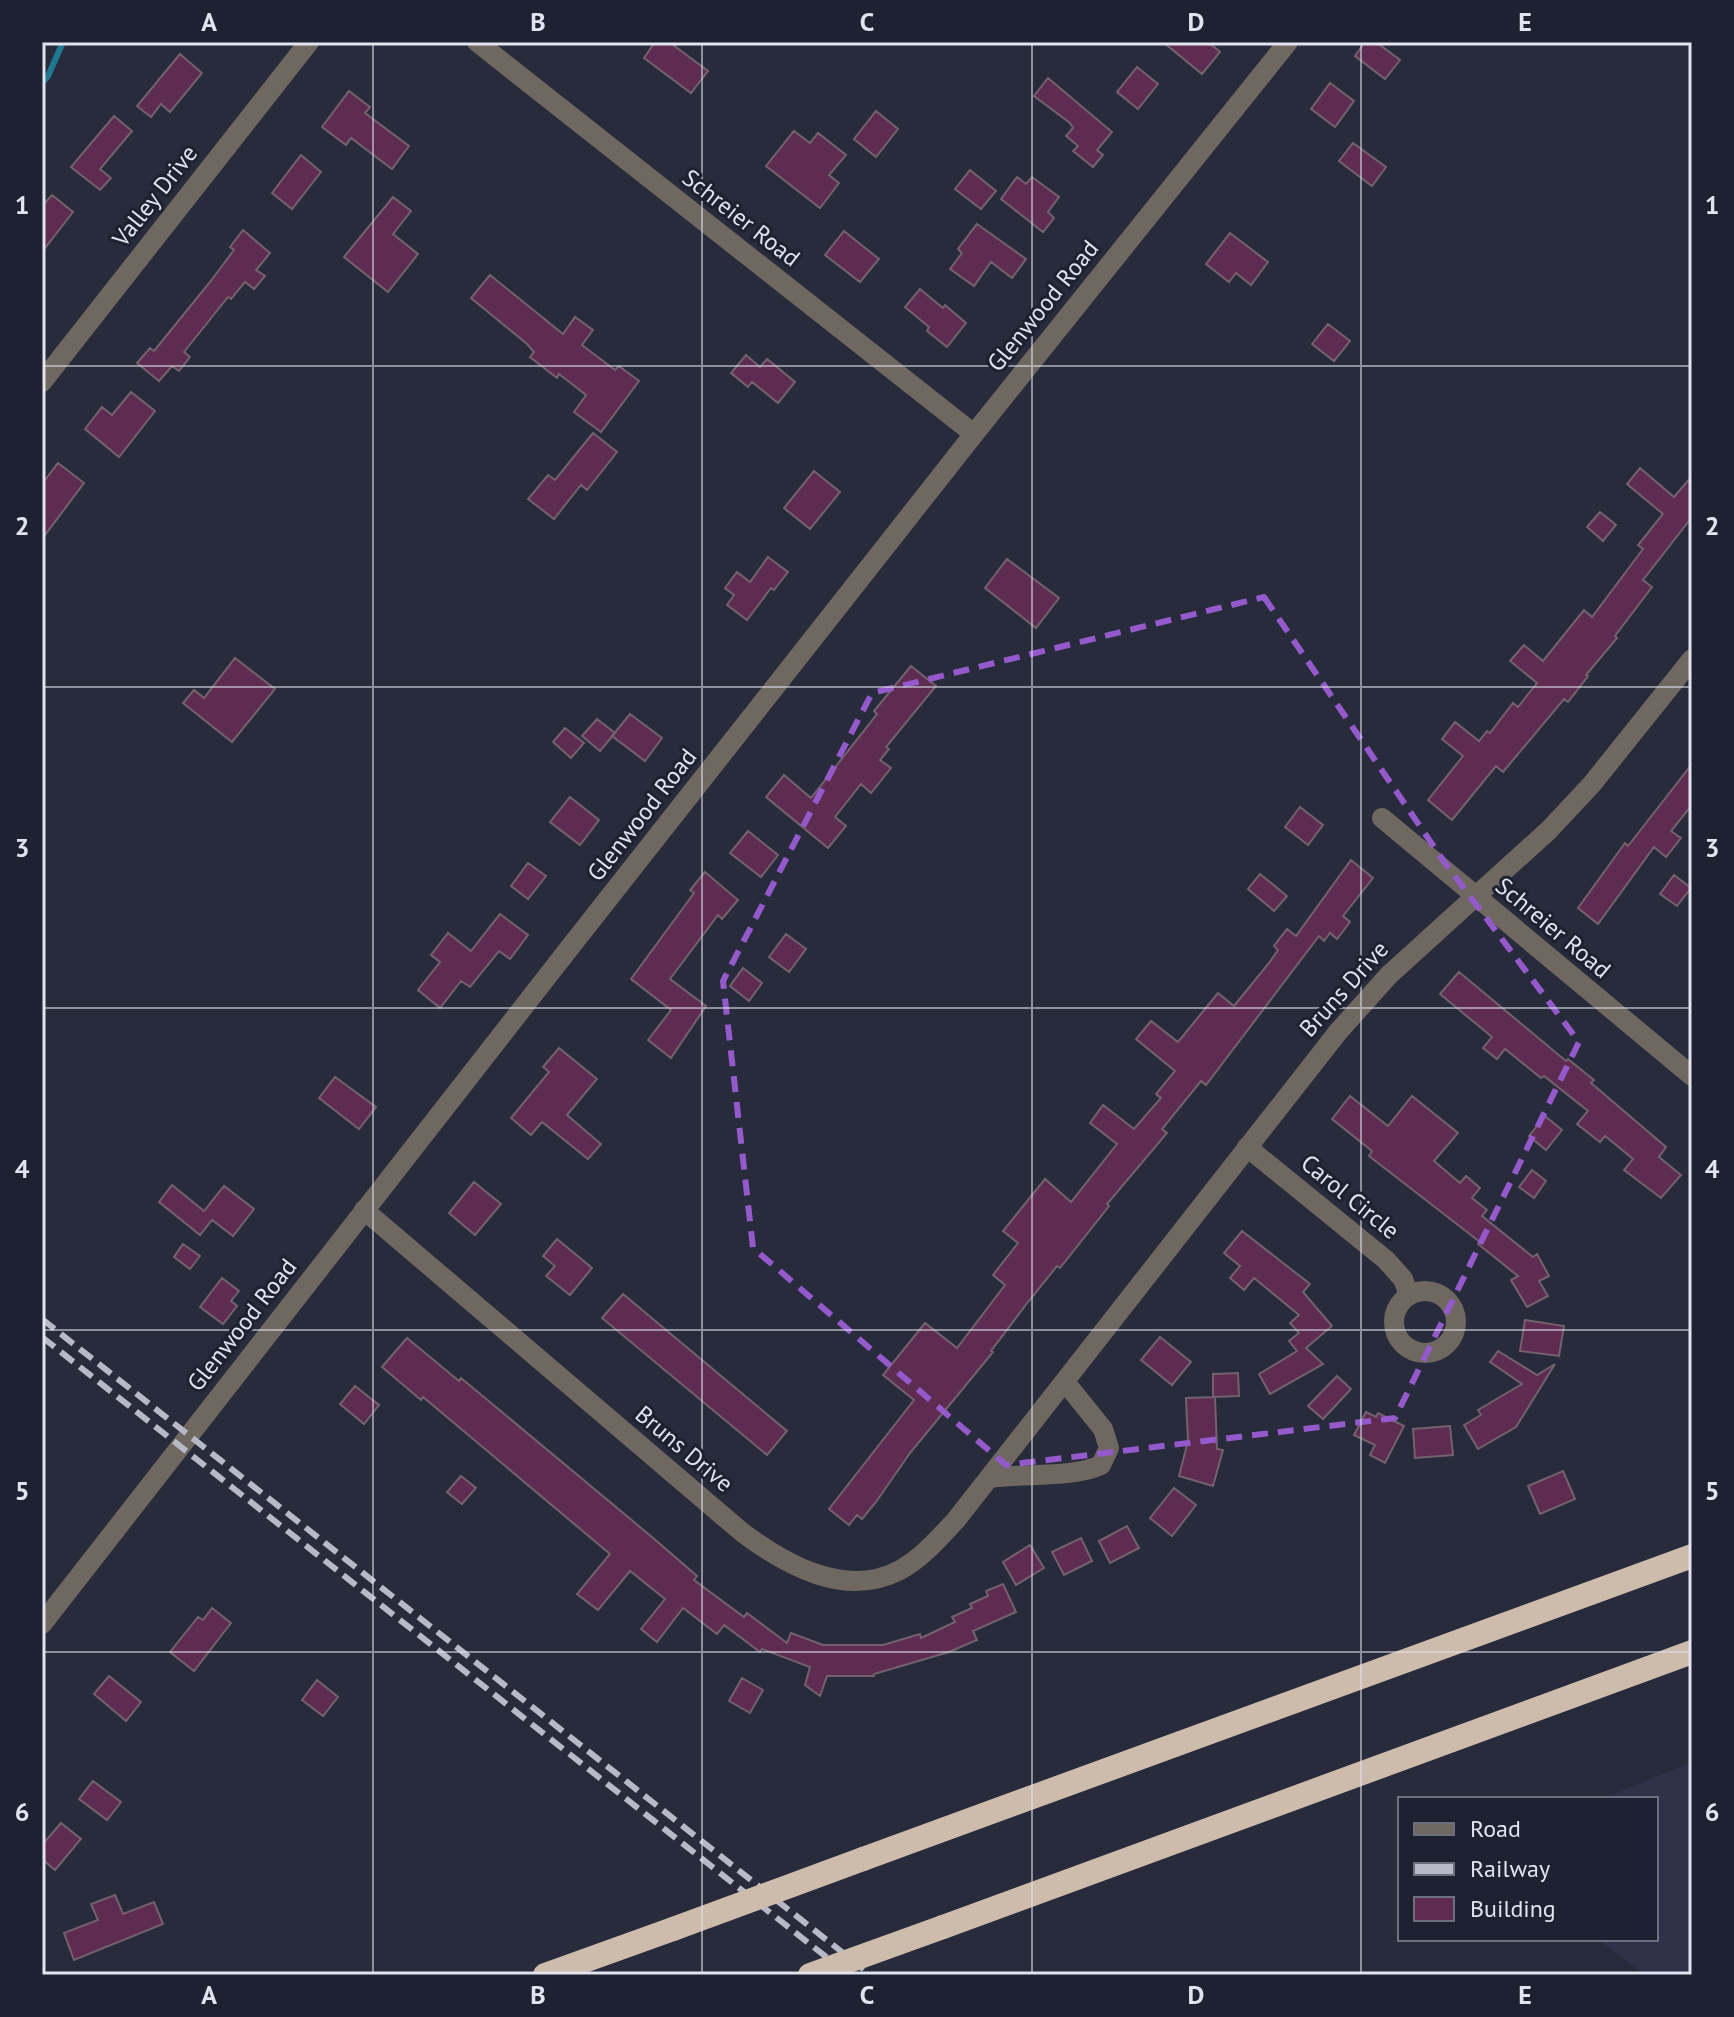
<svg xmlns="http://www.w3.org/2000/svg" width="1734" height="2017" viewBox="0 0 1734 2017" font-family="'PT Sans',sans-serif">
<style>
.built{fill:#2e3248}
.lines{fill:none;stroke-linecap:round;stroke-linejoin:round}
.stream{stroke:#207792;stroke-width:6}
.building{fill:#5e2c51;stroke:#73616e;stroke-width:2}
.minor{stroke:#6f6861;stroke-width:20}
.tertiary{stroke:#6f6861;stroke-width:20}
.motorway{stroke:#cdbbab;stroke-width:24}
.rail{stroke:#b7b9c6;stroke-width:6;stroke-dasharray:16 8;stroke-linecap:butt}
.motorway-bridge{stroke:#cdbbab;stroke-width:24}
.marked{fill:none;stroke:#945acb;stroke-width:6;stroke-dasharray:16 10;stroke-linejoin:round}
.grid{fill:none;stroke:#e1e3ee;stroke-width:2;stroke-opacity:0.55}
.labels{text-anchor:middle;stroke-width:6;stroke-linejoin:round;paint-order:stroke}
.street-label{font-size:24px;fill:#e1e3ee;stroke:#1e2131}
.neatline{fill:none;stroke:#e1e3ee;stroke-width:3}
.grid-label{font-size:26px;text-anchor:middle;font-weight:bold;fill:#e1e3ee}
</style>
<rect width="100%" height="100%" fill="#282b3b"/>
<path class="built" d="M1692 1762V1975H1644L1598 1939H1656V1799H1602Z"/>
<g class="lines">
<path class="stream" d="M42 83 48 76 63 42"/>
</g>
<path class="building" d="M655 42H669L708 71 691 93 644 58Z
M1163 42H1208L1220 52 1202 74Z
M1365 42H1376L1400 60 1385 79 1355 56Z
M180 54 202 73 170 112 161 104 151 117 137 106Z
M1137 67 1158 84 1138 109 1117 92Z
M1048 78 1112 132 1097 150 1103 155 1093 167 1073 151 1078 146 1066 136 1073 128 1070 123 1034 96Z
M1330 83 1354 101 1335 127 1311 109Z
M349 91 370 107 365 113 409 146 392 169 351 138 346 145 322 127Z
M876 111 898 129 876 157 854 139Z
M114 116 132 131 100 169 111 178 100 190 71 167Z
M794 131 810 143 818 133 846 155 829 175 839 183 820 208 766 166Z
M1353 143 1386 167 1372 186 1339 161Z
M301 155 321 172 292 209 272 193Z
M970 170 996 191 981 209 955 189Z
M1017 177 1026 184 1032 177 1059 197 1048 212 1054 218 1043 232 1001 199Z
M52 195 73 212 42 252V206Z
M393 197 411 211 393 234 418 254 388 292 344 257Z
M977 224 1026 259 1012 278 991 262 974 286 950 269 962 253 958 249Z
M243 230 270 253 256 270 265 276 254 289 245 282 231 299 228 297 184 352 190 357 179 371 172 366 159 381 137 363 150 348 154 351 210 282 234 250 230 247Z
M844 231 879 259 860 282 825 255Z
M1230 233 1268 262 1251 285 1236 273 1229 282 1206 264Z
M490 275 563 334 575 317 593 330 582 345 615 370 619 366 639 381 601 432 574 412 586 395 559 374 557 378 530 357 534 352 527 344 471 298Z
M920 289 943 308 945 305 966 323 947 347 927 331 929 327 905 307Z
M1328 324 1350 341 1334 361 1312 344Z
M746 355 760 367 767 359 795 382 778 403 752 382 748 387 731 373Z
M131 392 155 411 119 457 85 429 102 407 112 415Z
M593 433 617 452 587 490 581 485 554 519 528 499 548 475 555 480Z
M58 463 84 483 42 539V484Z
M1640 468 1674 497 1692 476V517L1643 580 1652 587 1615 636 1617 638 1586 675 1588 676 1568 702 1564 699 1503 772 1496 766 1452 820 1428 800 1463 756 1442 739 1455 722 1479 741 1487 731 1490 733 1513 703 1518 707 1537 683 1510 661 1524 645 1543 661 1584 610 1592 617 1643 549 1638 545 1663 514 1627 484Z
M814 471 840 492 810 529 784 508Z
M1600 512 1616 525 1603 541 1587 527Z
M768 557 788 572 774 590 771 588 747 620 727 605 734 595 725 588 737 572 750 582Z
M1007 559 1059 598 1036 628 985 588Z
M235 658 275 689 232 742 183 703 194 690 204 698Z
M911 666 936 686 886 747 889 749 880 760 891 768 871 793 861 784 835 817 846 826 828 848 766 797 784 775 811 798 877 714 874 711Z
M630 714 662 738 645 761 612 736Z
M597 719 615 733 600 751 582 736Z
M565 728 584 743 571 758 553 742Z
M1692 764V805L1671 831 1681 838 1666 857 1654 847 1598 924 1578 908 1625 843 1628 846Z
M570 797 599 820 580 845 550 822Z
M1300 807 1323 825 1308 845 1285 827Z
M748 831 778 855 761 877 730 853Z
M1351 860 1373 878 1343 916 1350 922 1337 939 1330 933 1324 941 1319 936 1206 1085 1201 1081 1162 1129 1167 1133 1107 1204 1109 1206 1060 1268 1057 1266 1028 1302 991 1351 993 1352 910 1453 876 1502 862 1519 857 1515 849 1525 829 1509 914 1400 883 1375 925 1323 957 1348 1005 1285 993 1275 1018 1243 1003 1231 1045 1179 1071 1202 1117 1144 1090 1123 1103 1105 1134 1129 1161 1098 1156 1094 1175 1071 1136 1039 1151 1021 1178 1042 1218 993 1234 1006 1269 963 1278 950 1274 946 1287 929 1296 936Z
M528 863 546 876 528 899 511 886Z
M705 872 738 900 722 919 718 915 670 979 706 1006 671 1058 648 1040 671 1010 631 979 694 893 690 890Z
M1260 874 1287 896 1274 911 1248 889Z
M1674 875 1691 888 1677 906 1660 894Z
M500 914 528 935 510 959 499 951 470 987 461 981 440 1008 418 990 440 962 431 955 448 933 471 951Z
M786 934 806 949 789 972 769 957Z
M743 968 762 983 749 1001 730 986Z
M1459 972 1566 1061 1568 1059 1594 1080 1591 1083 1666 1147 1659 1157 1681 1175 1661 1198 1624 1170 1633 1159 1605 1136 1600 1142 1577 1124 1588 1111 1544 1076 1541 1078 1505 1049 1497 1059 1483 1048 1492 1037 1440 994Z
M559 1048 597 1079 567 1115 601 1144 588 1159 542 1122 531 1135 511 1118 549 1072 543 1067Z
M335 1077 376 1107 359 1129 319 1098Z
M1350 1096 1388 1126 1412 1096 1458 1133 1434 1161 1460 1183 1466 1176 1480 1188 1472 1198 1487 1210 1482 1216 1533 1257 1537 1254 1549 1276 1539 1281 1548 1296 1527 1307 1511 1280 1518 1276 1478 1244 1480 1242 1369 1156 1372 1151 1332 1119Z
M1545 1116 1562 1130 1546 1150 1529 1136Z
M1532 1170 1546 1181 1534 1198 1519 1187Z
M474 1182 501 1204 475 1235 449 1213Z
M172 1185 204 1211 224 1186 254 1209 233 1236 212 1220 200 1235 159 1202Z
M1242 1231 1310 1284 1303 1292 1332 1326 1306 1348 1323 1364 1270 1394 1259 1374 1297 1351 1289 1341 1299 1333 1290 1323 1299 1315 1254 1278 1244 1290 1230 1278 1240 1266 1224 1253Z
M557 1239 592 1268 570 1295 546 1276 555 1266 543 1256Z
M183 1244 200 1256 190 1269 174 1257Z
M222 1278 239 1291 231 1301 237 1306 223 1324 200 1307Z
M623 1294 787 1431 767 1455 602 1318Z
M1525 1320 1564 1326 1559 1356 1520 1351Z
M1160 1337 1191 1362 1172 1385 1141 1360Z
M407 1338 459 1381 461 1378 652 1537 697 1576 694 1580 744 1617 747 1613 787 1643 791 1633 823 1645H883L920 1634 921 1638 955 1622 952 1617 972 1608 970 1604 988 1596 986 1591 1003 1584 1016 1612 973 1631 977 1640 949 1652 874 1674V1676H827L820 1696 805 1685 810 1667 762 1649 760 1652 724 1625 717 1634 683 1608 657 1642 641 1629 665 1599 630 1571 598 1610 577 1594 610 1554 423 1397 421 1400 382 1367Z
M1498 1351 1537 1375 1555 1364 1516 1427 1478 1449 1464 1425 1481 1415 1478 1410 1522 1384 1490 1362Z
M1238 1373 1239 1396 1213 1397V1374Z
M1337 1376 1351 1389 1323 1419 1308 1406Z
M355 1386 379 1405 364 1424 340 1404Z
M1215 1397 1217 1449 1223 1450 1213 1486 1179 1476 1188 1441 1186 1398Z
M1366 1412 1376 1417 1378 1413 1404 1426 1385 1463 1370 1455 1375 1445 1354 1435Z
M1450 1426 1453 1455 1415 1458 1413 1429Z
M1563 1471 1575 1499 1540 1514 1528 1486Z
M461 1476 476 1488 462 1504 447 1492Z
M1174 1488 1196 1505 1172 1536 1150 1518Z
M1127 1526 1139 1548 1110 1563 1099 1541Z
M1081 1538 1092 1561 1064 1575 1052 1552Z
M1030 1545 1044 1568 1016 1585 1003 1562Z
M212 1608 231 1623 194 1671 170 1652 198 1617 203 1620Z
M109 1676 141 1702 126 1721 94 1694Z
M742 1678 763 1690 750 1713 729 1701Z
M317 1680 338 1697 323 1716 302 1700Z
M93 1781 121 1802 107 1820 79 1799Z
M61 1823 81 1839 55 1870 42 1859V1845Z
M115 1895 123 1914 154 1902 163 1924 74 1960 64 1933 98 1920 91 1904Z"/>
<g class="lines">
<path class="minor" d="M42 382 309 42
M1382 818 1692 1076
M1247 1147 1386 1260 1403 1279 1409 1295
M364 1210 743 1533C786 1565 846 1599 900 1570 922 1558 939 1538 956 1520L1338 1032 1389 975 1549 830 1592 784 1692 659
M1394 1322a31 31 0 1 1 62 0a31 31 0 1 1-62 0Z
M990 1478C1023 1473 1074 1478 1101 1465L1109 1448 1103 1429 1065 1382"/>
<path class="tertiary" d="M477 42 974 434
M42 1624 571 946 974 434 1288 42"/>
<path class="motorway" d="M863 1859 1692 1556
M943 1927 1692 1652
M545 1975 673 1929"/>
<path class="rail" d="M42 1319 871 1975
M42 1337 849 1975"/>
<path class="motorway-bridge" d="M673 1929 863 1859
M810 1975 943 1927"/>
</g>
<path class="marked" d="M1264 597 1445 863 1579 1042 1395 1418 1006 1465 753 1248 723 981 872 693Z"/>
<path class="grid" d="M373 42V1975M702 42V1975M1032 42V1975M1361 42V1975M42 366H1692M42 687H1692M42 1008H1692M42 1330H1692M42 1652H1692"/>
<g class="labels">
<g class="street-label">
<text transform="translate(155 196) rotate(-52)" y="8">Valley Drive</text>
<text transform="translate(741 218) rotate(38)" y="8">Schreier Road</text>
<text transform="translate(1043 306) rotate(-51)" y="8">Glenwood Road</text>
<text transform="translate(642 815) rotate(-52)" y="8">Glenwood Road</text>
<text transform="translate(1553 928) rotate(40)" y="8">Schreier Road</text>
<text transform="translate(1344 989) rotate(-48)" y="8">Bruns Drive</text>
<text transform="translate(1350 1197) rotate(39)" y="8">Carol Circle</text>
<text transform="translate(242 1325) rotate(-52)" y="8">Glenwood Road</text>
<text transform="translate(684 1449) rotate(40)" y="8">Bruns Drive</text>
</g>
</g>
<rect width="1734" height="2017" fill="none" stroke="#1e2131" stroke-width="88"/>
<rect x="1398" y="1797" width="260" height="144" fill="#1e2131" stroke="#6c6f7d" stroke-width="2"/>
<rect x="1414" y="1823" width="40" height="12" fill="#6f6861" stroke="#6c6f7d" stroke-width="2"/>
<text x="1470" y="1837" font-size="24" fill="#e1e3ee">Road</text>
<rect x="1414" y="1863" width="40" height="12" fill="#b7b9c6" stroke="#6c6f7d" stroke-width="2"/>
<text x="1470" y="1877" font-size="24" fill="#e1e3ee">Railway</text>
<rect x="1414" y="1897" width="40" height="24" fill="#5e2c51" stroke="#6c6f7d" stroke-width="2"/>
<text x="1470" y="1917" font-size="24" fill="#e1e3ee">Building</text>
<rect x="44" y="44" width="1646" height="1929" class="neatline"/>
<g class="grid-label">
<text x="209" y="31">A</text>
<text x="538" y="31">B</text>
<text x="867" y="31">C</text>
<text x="1196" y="31">D</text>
<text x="1525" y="31">E</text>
<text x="22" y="214">1</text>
<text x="1712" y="214">1</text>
<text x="22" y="535">2</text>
<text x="1712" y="535">2</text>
<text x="22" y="857">3</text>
<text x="1712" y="857">3</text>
<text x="22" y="1178">4</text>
<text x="1712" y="1178">4</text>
<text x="22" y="1500">5</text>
<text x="1712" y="1500">5</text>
<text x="22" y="1821">6</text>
<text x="1712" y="1821">6</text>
<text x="209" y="2004">A</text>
<text x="538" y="2004">B</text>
<text x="867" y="2004">C</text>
<text x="1196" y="2004">D</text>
<text x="1525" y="2004">E</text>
</g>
</svg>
